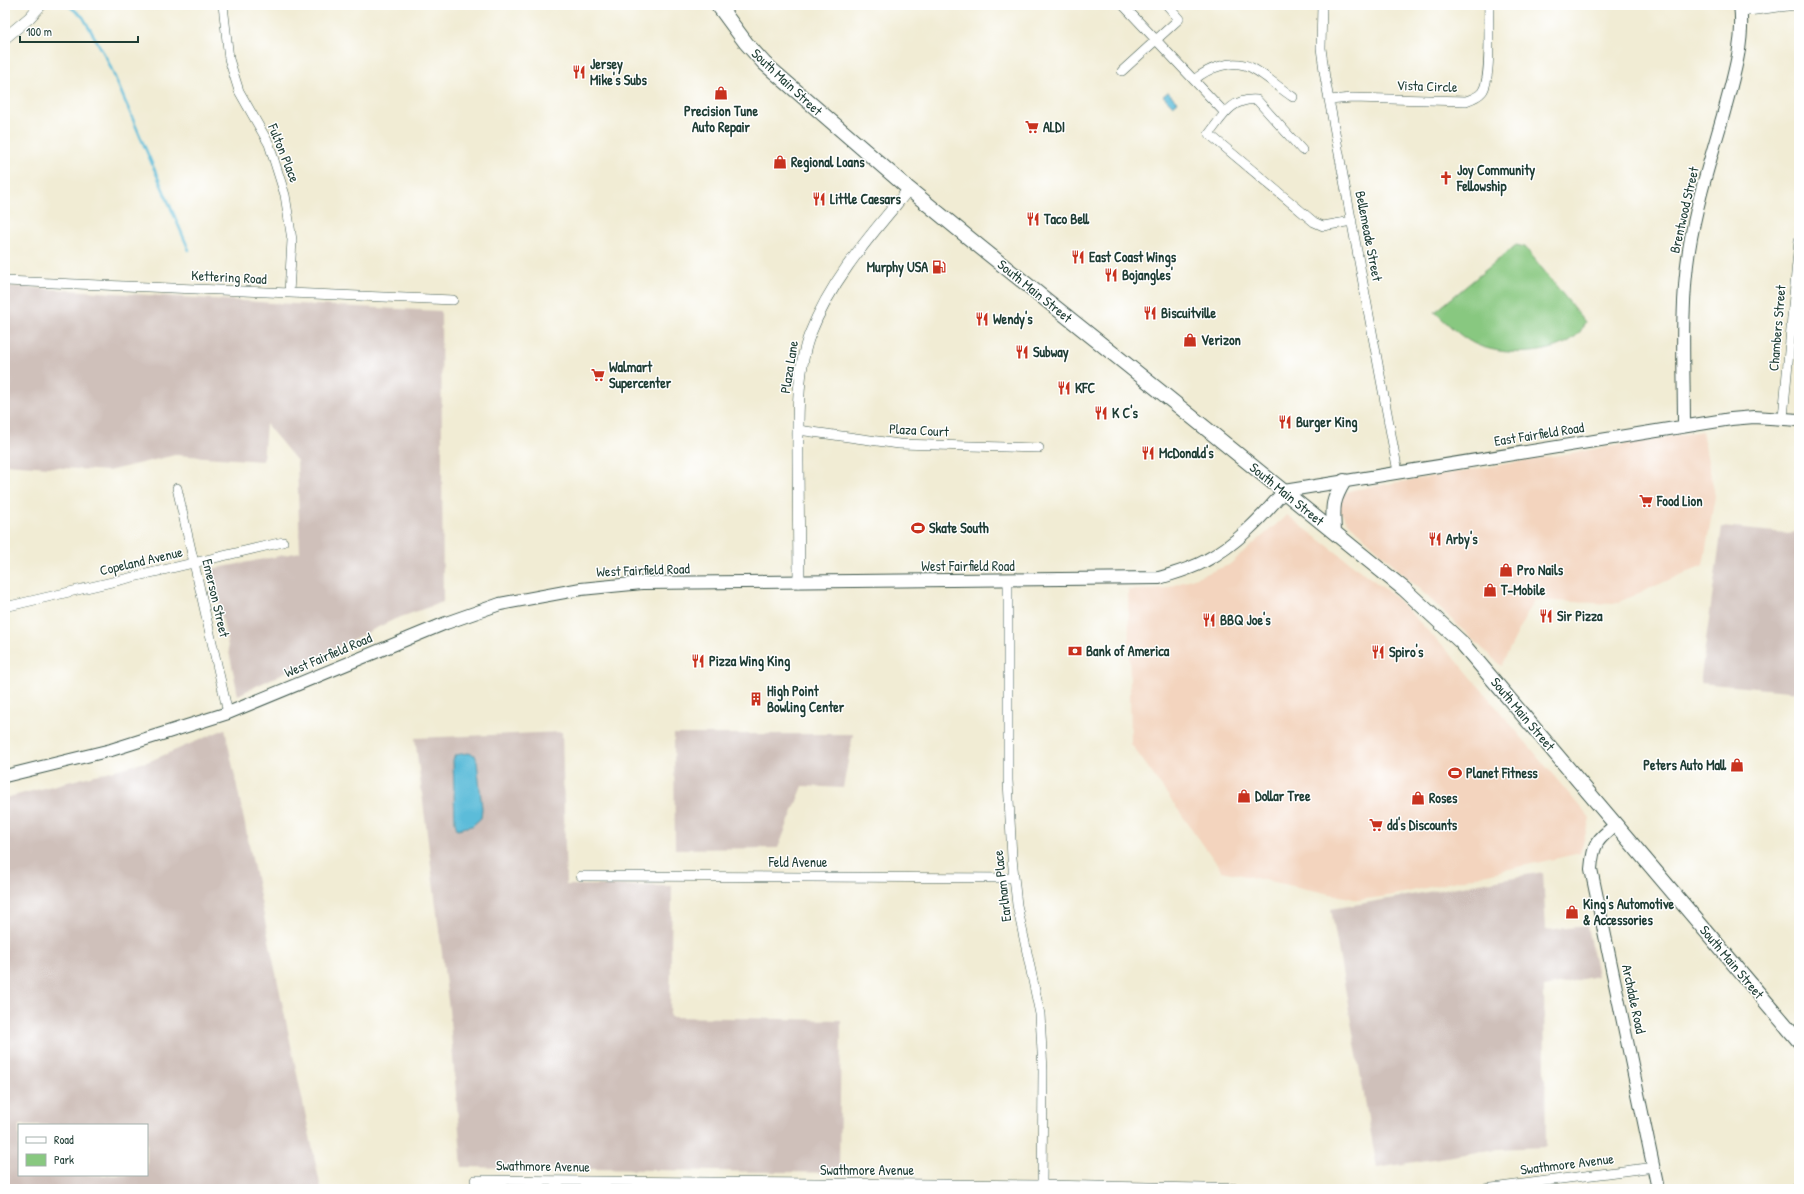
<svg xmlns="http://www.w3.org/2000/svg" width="1804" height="1194" viewBox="0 0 1804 1194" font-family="'Patrick Hand',sans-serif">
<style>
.built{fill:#f3d4be}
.industrial{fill:#cfc0ba;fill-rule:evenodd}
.green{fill:#88c880;stroke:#54825a}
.water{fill:#5bbcd9;stroke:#3d7c86}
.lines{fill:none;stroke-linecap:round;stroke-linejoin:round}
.stream{stroke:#5bbcd9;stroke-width:2.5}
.minor-casing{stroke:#3e574c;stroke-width:10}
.tertiary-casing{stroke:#3e574c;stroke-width:12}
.secondary-casing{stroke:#3e574c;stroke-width:14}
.primary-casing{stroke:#3e574c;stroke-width:16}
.minor{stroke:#fff;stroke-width:9}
.tertiary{stroke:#fff;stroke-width:11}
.secondary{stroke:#fff;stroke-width:12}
.primary{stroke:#fff;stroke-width:14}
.labels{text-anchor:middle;stroke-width:3;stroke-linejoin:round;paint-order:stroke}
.poi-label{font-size:14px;font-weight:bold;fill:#1f3d34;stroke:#fff;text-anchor:start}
.street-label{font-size:14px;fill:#1f3d34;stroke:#fff}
</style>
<rect width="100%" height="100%" fill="#fff"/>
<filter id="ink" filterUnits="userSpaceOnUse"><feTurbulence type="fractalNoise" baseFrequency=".025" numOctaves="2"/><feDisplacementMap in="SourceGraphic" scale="8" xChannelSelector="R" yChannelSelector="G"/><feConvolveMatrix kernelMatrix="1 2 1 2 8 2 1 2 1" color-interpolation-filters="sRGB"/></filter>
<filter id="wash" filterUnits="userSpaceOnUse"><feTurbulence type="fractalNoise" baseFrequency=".012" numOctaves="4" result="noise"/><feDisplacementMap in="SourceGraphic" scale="16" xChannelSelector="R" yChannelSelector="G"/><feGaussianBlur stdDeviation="0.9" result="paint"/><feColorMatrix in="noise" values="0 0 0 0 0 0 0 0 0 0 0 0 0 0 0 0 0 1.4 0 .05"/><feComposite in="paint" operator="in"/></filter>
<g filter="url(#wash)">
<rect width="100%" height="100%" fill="#f1ecd4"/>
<path class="built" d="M1702 431 1715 496 1703 565 1614 604 1534 600 1501 666 1347 521 1339 510 1343 494 1352 490Z
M1287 515 1394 596 1461 665 1590 819 1580 853 1394 895 1359 900 1222 871 1131 744 1128 590 1164 589 1229 565Z"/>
<path class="industrial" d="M5 286 273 303 441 311 443 602 395 619 238 695 212 569 300 552 297 461 266 424 263 461 175 455 108 471 5 464Z
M1722 527 1786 533 1799 532V692L1700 683Z
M225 729 321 1189H5V798L150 761ZM19 1125H147V1175H19Z
M562 732 566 885 672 886 670 1017 841 1020 839 1173 462 1167 449 1009 415 738Z
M674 734H853L843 788 803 786 778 848 675 849Z
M1543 872 1546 930 1587 926 1597 976 1544 987 1546 1147 1496 1149 1377 1168 1331 909Z"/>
<path class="green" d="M1516 245 1525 247 1585 322C1583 325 1582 330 1579 333 1557 357 1500 357 1473 343 1458 335 1447 323 1435 312Z"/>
<path class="water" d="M1168 92 1178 102 1173 106 1163 96Z
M468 753 475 755 477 761 482 808 481 818 472 826 457 829 455 823 453 760 455 755Z"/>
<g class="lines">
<path class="stream" d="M68 5 83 17 107 59 189 250"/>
</g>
</g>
<g filter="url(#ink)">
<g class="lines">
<g class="minor-casing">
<path id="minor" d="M223 5 229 59 239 91 269 144 285 195 292 240 289 293
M1123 5 1225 113
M1322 5 1321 48 1325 78 1398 472
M1741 12 1795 5
M1122 71 1179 19 1167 5
M1194 80C1208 68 1233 58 1252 68 1267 76 1279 88 1293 97
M1329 100 1352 98 1466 101C1472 99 1478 97 1482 92 1492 80 1488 23 1489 5
M1302 150 1257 100C1231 98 1223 116 1209 134L1314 222 1323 226 1352 221
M5 281 453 300
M1783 418 1799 240
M798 430 899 444 1039 448
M177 488 228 713
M1008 581V780L1012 858 1017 905 1040 1014 1043 1071 1042 1185
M5 607 283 542
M581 876 1014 878
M475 1180 1042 1185 1258 1189
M1484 1189 1654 1167
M1791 1189 1799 1187"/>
</g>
<g class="tertiary-casing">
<path id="tertiary" d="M5 38 29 18 41 5
M799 582C799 542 798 503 798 463 798 425 796 369 810 334 832 278 871 235 909 189"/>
</g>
<g class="secondary-casing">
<path id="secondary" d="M1684 426C1684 368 1680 308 1689 250 1696 204 1711 158 1724 112 1733 78 1745 41 1740 5
M5 776 111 750 228 713 446 623 500 604 581 589 642 583 1159 578C1175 573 1191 569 1205 561 1236 545 1262 517 1284 491L1731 419 1754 417 1799 420
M1616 825C1597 839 1593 844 1591 869L1658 1189"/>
</g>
<g class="primary-casing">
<path id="primary" d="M718 5 746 43 764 63 909 189 980 247 1166 396 1404 589 1461 642 1799 1041
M1334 532C1333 507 1331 503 1344 481"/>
</g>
<use href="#minor" class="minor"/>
<use href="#tertiary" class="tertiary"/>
<use href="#secondary" class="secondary"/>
<use href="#primary" class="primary"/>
</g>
</g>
<defs>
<g id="restaurant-bare" transform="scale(1.08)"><path d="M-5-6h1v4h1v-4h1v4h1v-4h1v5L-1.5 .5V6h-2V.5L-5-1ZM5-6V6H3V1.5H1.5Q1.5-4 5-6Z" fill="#c8321e" stroke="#fff" stroke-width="2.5" paint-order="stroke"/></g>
<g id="shop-bare" transform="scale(1.08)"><path d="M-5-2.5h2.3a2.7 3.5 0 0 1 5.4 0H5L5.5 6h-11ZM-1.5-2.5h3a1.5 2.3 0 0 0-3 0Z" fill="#c8321e" stroke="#fff" stroke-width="2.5" paint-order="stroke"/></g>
<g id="supermarket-bare" transform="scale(1.08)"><path d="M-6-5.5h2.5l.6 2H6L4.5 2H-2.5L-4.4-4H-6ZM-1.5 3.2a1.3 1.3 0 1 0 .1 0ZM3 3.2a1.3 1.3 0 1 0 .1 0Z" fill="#c8321e" stroke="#fff" stroke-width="2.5" paint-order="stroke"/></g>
<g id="church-bare" transform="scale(1.08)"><path d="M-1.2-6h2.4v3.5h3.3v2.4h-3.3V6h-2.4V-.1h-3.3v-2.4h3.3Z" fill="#c8321e" stroke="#fff" stroke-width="2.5" paint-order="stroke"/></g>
<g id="fuel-bare" transform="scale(1.08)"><path d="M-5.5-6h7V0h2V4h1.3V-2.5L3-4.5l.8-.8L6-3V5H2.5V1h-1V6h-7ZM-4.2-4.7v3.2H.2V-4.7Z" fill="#c8321e" stroke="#fff" stroke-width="2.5" paint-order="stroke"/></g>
<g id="stadium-bare" transform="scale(1.08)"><path d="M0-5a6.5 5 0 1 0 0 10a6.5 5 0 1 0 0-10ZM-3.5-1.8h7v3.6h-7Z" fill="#c8321e" stroke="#fff" stroke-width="2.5" paint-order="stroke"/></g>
<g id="bank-bare" transform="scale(1.08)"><path d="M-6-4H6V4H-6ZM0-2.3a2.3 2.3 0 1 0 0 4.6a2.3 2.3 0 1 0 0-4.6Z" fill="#c8321e" stroke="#fff" stroke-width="2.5" paint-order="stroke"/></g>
<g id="building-bare" transform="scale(1.08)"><path d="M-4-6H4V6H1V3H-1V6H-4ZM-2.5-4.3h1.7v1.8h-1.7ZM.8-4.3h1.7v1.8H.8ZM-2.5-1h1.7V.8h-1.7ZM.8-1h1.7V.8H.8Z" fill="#c8321e" stroke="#fff" stroke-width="2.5" paint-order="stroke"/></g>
</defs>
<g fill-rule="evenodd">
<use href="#restaurant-bare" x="579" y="72"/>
<use href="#shop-bare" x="721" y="93"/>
<use href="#supermarket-bare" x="1032" y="127"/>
<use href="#shop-bare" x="780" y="162"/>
<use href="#church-bare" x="1446" y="178"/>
<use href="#restaurant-bare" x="819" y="199"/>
<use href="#restaurant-bare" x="1033" y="219"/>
<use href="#restaurant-bare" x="1078" y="257"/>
<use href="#fuel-bare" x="939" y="267"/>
<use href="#restaurant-bare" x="1111" y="275"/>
<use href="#restaurant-bare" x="1150" y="313"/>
<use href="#restaurant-bare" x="982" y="319"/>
<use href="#shop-bare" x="1190" y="340"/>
<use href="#restaurant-bare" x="1022" y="352"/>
<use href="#supermarket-bare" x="598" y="375"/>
<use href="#restaurant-bare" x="1064" y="388"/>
<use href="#restaurant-bare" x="1101" y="413"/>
<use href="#restaurant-bare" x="1285" y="422"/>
<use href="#restaurant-bare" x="1148" y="453"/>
<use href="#supermarket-bare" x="1646" y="501"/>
<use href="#stadium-bare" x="918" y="528"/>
<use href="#restaurant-bare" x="1435" y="539"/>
<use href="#shop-bare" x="1506" y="570"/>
<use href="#shop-bare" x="1490" y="590"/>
<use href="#restaurant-bare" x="1546" y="616"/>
<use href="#restaurant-bare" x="1209" y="620"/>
<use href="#bank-bare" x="1075" y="651"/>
<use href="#restaurant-bare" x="1378" y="652"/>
<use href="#restaurant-bare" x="698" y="661"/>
<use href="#building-bare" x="756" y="699"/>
<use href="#shop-bare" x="1737" y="765"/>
<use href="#stadium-bare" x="1455" y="773"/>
<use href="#shop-bare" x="1244" y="796"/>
<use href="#shop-bare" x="1418" y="798"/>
<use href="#supermarket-bare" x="1376" y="825"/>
<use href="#shop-bare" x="1572" y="912"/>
</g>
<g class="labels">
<g class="poi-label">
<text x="590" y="69">Jersey<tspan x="590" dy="16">Mike's Subs</tspan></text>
<text x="721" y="116" text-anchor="middle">Precision Tune<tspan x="721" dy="16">Auto Repair</tspan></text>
<text x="1043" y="132">ALDI</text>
<text x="791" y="167">Regional Loans</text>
<text x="1457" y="175">Joy Community<tspan x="1457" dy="16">Fellowship</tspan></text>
<text x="830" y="204">Little Caesars</text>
<text x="1044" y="224">Taco Bell</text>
<text x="1089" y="262">East Coast Wings</text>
<text x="928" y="272" text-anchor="end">Murphy USA</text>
<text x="1122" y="280">Bojangles'</text>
<text x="1161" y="318">Biscuitville</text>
<text x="993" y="324">Wendy's</text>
<text x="1201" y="345">Verizon</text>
<text x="1033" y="357">Subway</text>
<text x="609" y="372">Walmart<tspan x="609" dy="16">Supercenter</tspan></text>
<text x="1075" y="393">KFC</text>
<text x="1112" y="418">K C's</text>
<text x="1296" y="427">Burger King</text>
<text x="1159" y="458">McDonald's</text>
<text x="1657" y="506">Food Lion</text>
<text x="929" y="533">Skate South</text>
<text x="1446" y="544">Arby's</text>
<text x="1517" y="575">Pro Nails</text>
<text x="1501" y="595">T-Mobile</text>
<text x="1557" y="621">Sir Pizza</text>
<text x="1220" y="625">BBQ Joe's</text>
<text x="1086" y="656">Bank of America</text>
<text x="1389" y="657">Spiro's</text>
<text x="709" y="666">Pizza Wing King</text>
<text x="767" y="696">High Point<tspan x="767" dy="16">Bowling Center</tspan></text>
<text x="1726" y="770" text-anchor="end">Peters Auto Mall</text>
<text x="1466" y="778">Planet Fitness</text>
<text x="1255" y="801">Dollar Tree</text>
<text x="1429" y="803">Roses</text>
<text x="1387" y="830">dd's Discounts</text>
<text x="1583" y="909">King's Automotive<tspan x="1583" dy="16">&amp; Accessories</tspan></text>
</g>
<g class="street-label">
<text transform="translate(787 82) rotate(43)" y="5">South Main Street</text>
<text transform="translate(1427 86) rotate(2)" y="5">Vista Circle</text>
<text transform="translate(284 153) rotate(68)" y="5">Fulton Place</text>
<text transform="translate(1684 210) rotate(-77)" y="5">Brentwood Street</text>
<text transform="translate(1369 236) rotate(79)" y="5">Bellemeade Street</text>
<text transform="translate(229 277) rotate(3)" y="5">Kettering Road</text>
<text transform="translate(1035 291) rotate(39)" y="5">South Main Street</text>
<text transform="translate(1777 328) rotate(-85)" y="5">Chambers Street</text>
<text transform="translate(789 367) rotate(-81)" y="5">Plaza Lane</text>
<text transform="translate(919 430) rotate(3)" y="5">Plaza Court</text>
<text transform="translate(1539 434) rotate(-9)" y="5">East Fairfield Road</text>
<text transform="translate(1287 494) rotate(39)" y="5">South Main Street</text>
<text transform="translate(141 561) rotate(-13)" y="5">Copeland Avenue</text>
<text x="968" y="571">West Fairfield Road</text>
<text transform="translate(643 570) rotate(-2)" y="5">West Fairfield Road</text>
<text transform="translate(216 598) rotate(77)" y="5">Emerson Street</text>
<text transform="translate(328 655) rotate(-23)" y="5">West Fairfield Road</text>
<text transform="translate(1523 714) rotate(50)" y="5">South Main Street</text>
<text x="798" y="867">Feld Avenue</text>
<text transform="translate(1002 886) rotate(-97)" y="5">Earlham Place</text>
<text transform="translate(1732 962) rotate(50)" y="5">South Main Street</text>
<text transform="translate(1634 999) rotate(78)" y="5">Archdale Road</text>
<text transform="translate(1567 1164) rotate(-7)" y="5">Swathmore Avenue</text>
<text transform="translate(543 1166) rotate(1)" y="5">Swathmore Avenue</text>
<text x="867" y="1175">Swathmore Avenue</text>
</g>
</g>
<rect width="1804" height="1194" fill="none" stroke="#fff" stroke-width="20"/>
<rect x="18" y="1124" width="130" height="52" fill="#ffffff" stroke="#a5b1ae"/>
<rect x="26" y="1137" width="20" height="6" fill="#ffffff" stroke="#a5b1ae"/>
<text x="54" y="1144" font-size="12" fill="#1f3d34">Road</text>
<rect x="26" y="1154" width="20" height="12" fill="#88c880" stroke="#a5b1ae"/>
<text x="54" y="1164" font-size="12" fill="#1f3d34">Park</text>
<path d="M20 36v6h118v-6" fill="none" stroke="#1f3d34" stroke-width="2"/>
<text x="26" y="36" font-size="12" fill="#1f3d34" stroke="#ffffff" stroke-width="3" paint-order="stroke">100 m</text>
</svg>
